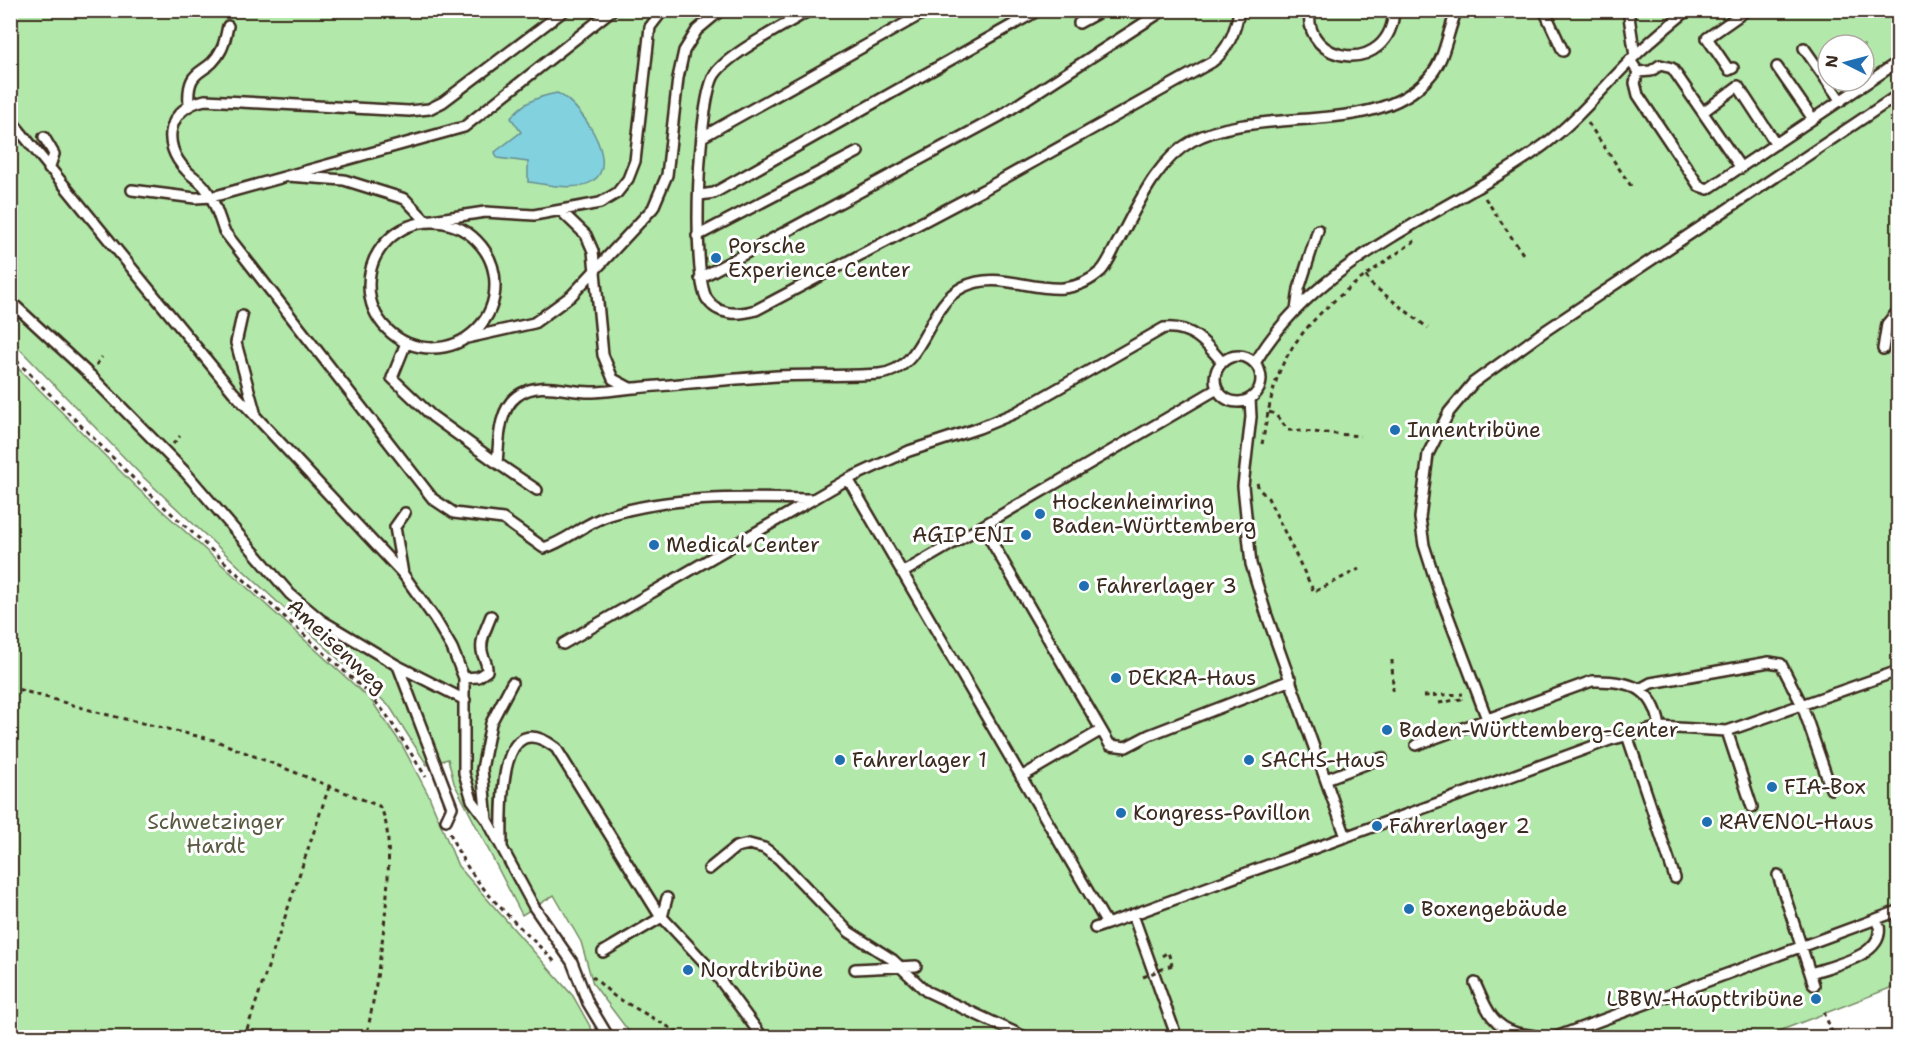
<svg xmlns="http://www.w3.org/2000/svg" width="1909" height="1048" viewBox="0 0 1909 1048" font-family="'Shantell Sans',sans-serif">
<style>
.green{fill:#b2e8aa;stroke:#768964;stroke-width:1.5;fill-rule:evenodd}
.water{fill:#82d1de;stroke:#668e91;stroke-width:1.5}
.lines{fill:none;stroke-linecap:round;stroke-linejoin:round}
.service-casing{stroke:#3b2a1e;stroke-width:14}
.path{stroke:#3b2a1e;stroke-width:3;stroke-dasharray:4.5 4.5;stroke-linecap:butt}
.service{stroke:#fff;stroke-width:9}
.path-bridge{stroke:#3b2a1e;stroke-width:3;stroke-dasharray:4.5 4.5;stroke-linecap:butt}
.poi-dot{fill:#1f6fb2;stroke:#fff;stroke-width:2}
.labels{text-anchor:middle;stroke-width:6;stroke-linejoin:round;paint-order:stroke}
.poi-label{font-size:21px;fill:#3b2a1e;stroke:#fff;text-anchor:start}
.street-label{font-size:21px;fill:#3b2a1e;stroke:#fff}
.park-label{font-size:21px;fill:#595a41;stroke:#fff}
</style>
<rect width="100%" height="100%" fill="#fff"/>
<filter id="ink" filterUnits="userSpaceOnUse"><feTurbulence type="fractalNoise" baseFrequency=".0167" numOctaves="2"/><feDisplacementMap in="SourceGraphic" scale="12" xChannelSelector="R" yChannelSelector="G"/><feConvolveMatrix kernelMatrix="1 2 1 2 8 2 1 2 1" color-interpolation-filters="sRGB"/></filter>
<g filter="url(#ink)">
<path class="green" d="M10 11H1898V985L1761 1038 633 1037 593 984 581 942 554 895 522 915 454 783 448 759 427 765 390 707 142 476 11 340ZM1828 45H1864V81H1828Z
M10 360 135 486 371 700 402 745 429 796 458 866 573 996 596 1037H11Z"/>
<path class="water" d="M557 93C579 102 621 162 593 181 576 192 546 184 528 182V162L497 158 495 152 521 132 511 118C521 103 540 96 557 93Z"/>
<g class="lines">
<g class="service-casing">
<path id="service" d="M565 10 443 102 429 109 409 111 205 100C168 108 160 143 186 170 192 177 201 181 206 189 215 200 219 218 224 231L433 499 454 513 503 519 544 548C567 541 586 522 610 515 675 495 744 498 812 499
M810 10C786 25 729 53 715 74 698 98 691 274 707 299 718 316 739 315 756 310L985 189 1212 62C1229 49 1236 31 1239 10
M1310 10C1302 65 1391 77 1394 10
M1544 10 1563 51
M1628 10 1635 56
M1079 23 1103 10
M1804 48 1841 101
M1630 60 1638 72 1635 83 1638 95 1699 186 1708 189 1898 62
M1777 67 1813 119
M1733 68 1729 70 1707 38 1747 10
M1638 72 1651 71 1660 65 1672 68 1741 168
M189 105C186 64 207 78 221 50 225 43 226 34 228 26
M1703 112 1738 86 1776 144
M10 119 233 392 403 574 435 619 452 648 464 678V773L472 800 487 820
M704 136 929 10
M44 137 54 154 49 169
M287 176 344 180 405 199 426 221 485 212 534 215 600 203 617 193 628 179 635 161 650 27 663 10
M132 190 195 198 212 197 464 127 612 10
M700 195 714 193 1039 10
M561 211 586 235 593 251 603 355 613 379 630 388
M369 285a63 63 0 1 1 126 0a63 63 0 1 1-126 0Z
M697 236 858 152
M700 278 1000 116 1164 10
M10 301 90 375 185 472 290 594 321 620 398 666 465 700
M1296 310 1299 289 1318 230
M242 316 236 343 255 412
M467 338 534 323 571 296 653 208 667 175 678 78 684 51 697 30 721 10
M406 343 392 378 432 416 497 463
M1883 349 1887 324 1898 311
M1215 379a23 23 0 1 1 46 0a23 23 0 1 1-46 0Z
M1255 363C1317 256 1450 214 1544 145 1576 121 1602 89 1629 62 1647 43 1667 27 1688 10
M1250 399 1251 417 1243 486 1251 564 1266 613 1346 837
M848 479 909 451 979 428 1015 413 1164 328C1191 325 1206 343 1222 362
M537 490 497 463C499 442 498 410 517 396 540 379 567 393 593 392 606 392 620 389 634 388 682 384 729 379 777 376 811 374 845 377 879 374 927 369 925 306 963 287 1009 264 1056 312 1101 271 1108 264 1113 250 1119 240 1138 205 1156 161 1192 141 1259 104 1378 139 1430 76 1446 58 1447 32 1457 10
M983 527 1110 745 1126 747 1149 735 1291 680
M902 573 1217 389
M403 574 395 527 405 513
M563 644 848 479 1107 924 1610 740 1660 727 1727 731 1752 807
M398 666 452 807 446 820
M464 678 478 677 487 671C488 662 483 659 482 651 480 639 487 627 491 616
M512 683 491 723 482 769 487 820 534 907 572 962 588 1003 609 1038
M1640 689 1651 683 1769 662 1781 664 1802 705 1831 789
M1487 719 1438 589 1424 545 1420 518 1428 454 1449 412 1473 383 1542 333 1898 95
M1727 731 1898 671
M1627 735 1675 878
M1416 745 1592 681C1629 680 1654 687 1660 727
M1021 777 1100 731
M1326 779 1382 758
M502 848C502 817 495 701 556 748L660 916
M709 869 736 847 749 844 764 848 778 858 849 932 893 960 926 991 1027 1038
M1778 875 1814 985
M1133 915 1177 1038
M662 917 667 898
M1095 928 1107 924
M603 952 662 917 717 976 763 1038
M855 969 916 966
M1811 973C1833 965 1884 956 1879 926
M1475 983C1485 1005 1491 1026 1517 1033 1525 1035 1533 1034 1540 1038
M1115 1038H1135
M1553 1038 1898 911"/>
</g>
<path class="path" d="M1588 123 1631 186
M1485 198 1525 257
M1366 276 1371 284 1428 328
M10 354 137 482 367 692 386 714 426 777
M96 365 102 357
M1269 412 1275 414 1288 430 1360 436
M173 444 180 436
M1262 444C1267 419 1271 391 1281 368 1307 311 1367 275 1416 240
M1257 483 1259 489 1268 498 1314 592 1359 569
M1392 660 1393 691
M10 687 104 714 214 740 379 806C403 836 375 997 366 1038
M1424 696 1463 694
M1439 703 1461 699 1460 695
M450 833C469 884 517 923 555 962
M1162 956 1168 952 1172 965
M592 976 614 996 688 1038
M1824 1012 1831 1030 1839 1038
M244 1038 330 784"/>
<use href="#service" class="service"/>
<path class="path-bridge" d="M1143 977 1172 965"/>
</g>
</g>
<g class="poi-dot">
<circle cx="716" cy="258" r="6"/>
<circle cx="1395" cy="430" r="6"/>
<circle cx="1040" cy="514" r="6"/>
<circle cx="1026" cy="535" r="6"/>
<circle cx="654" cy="545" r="6"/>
<circle cx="1084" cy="586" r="6"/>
<circle cx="1116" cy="678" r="6"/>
<circle cx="1387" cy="730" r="6"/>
<circle cx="840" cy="760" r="6"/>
<circle cx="1249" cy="760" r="6"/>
<circle cx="1772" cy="787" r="6"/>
<circle cx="1121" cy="813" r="6"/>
<circle cx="1707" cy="822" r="6"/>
<circle cx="1377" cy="826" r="6"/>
<circle cx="1409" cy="909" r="6"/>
<circle cx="688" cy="970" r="6"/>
<circle cx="1816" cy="999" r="6"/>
</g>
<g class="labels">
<g class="poi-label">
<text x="728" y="253">Porsche<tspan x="728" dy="24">Experience Center</tspan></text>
<text x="1407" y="437">Innentribüne</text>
<text x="1052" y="509">Hockenheimring<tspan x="1052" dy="24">Baden-Württemberg</tspan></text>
<text x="1014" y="542" text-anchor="end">AGIP ENI</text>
<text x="666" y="552">Medical Center</text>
<text x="1096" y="593">Fahrerlager 3</text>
<text x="1128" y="685">DEKRA-Haus</text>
<text x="1399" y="737">Baden-Württemberg-Center</text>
<text x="852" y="767">Fahrerlager 1</text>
<text x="1261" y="767">SACHS-Haus</text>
<text x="1784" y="794">FIA-Box</text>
<text x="1133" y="820">Kongress-Pavillon</text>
<text x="1719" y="829">RAVENOL-Haus</text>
<text x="1389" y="833">Fahrerlager 2</text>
<text x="1421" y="916">Boxengebäude</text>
<text x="700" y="977">Nordtribüne</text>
<text x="1804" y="1006" text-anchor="end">LBBW-Haupttribüne</text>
</g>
<g class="street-label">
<text transform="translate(337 646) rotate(43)" y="7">Ameisenweg</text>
</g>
<g class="park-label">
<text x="216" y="829">Schwetzinger<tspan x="216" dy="24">Hardt</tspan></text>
</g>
</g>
<rect width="1909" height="1048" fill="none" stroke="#fff" stroke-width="36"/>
<rect x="18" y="18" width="1873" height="1012" fill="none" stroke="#3b2a1e" stroke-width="2" filter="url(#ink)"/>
<g transform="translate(1846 63) rotate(276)"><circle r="28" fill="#ffffff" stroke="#b1aaa5" stroke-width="1.5"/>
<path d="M0-4.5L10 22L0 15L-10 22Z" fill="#1f6fb2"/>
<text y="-9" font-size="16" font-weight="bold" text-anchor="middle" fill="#3b2a1e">N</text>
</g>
</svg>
